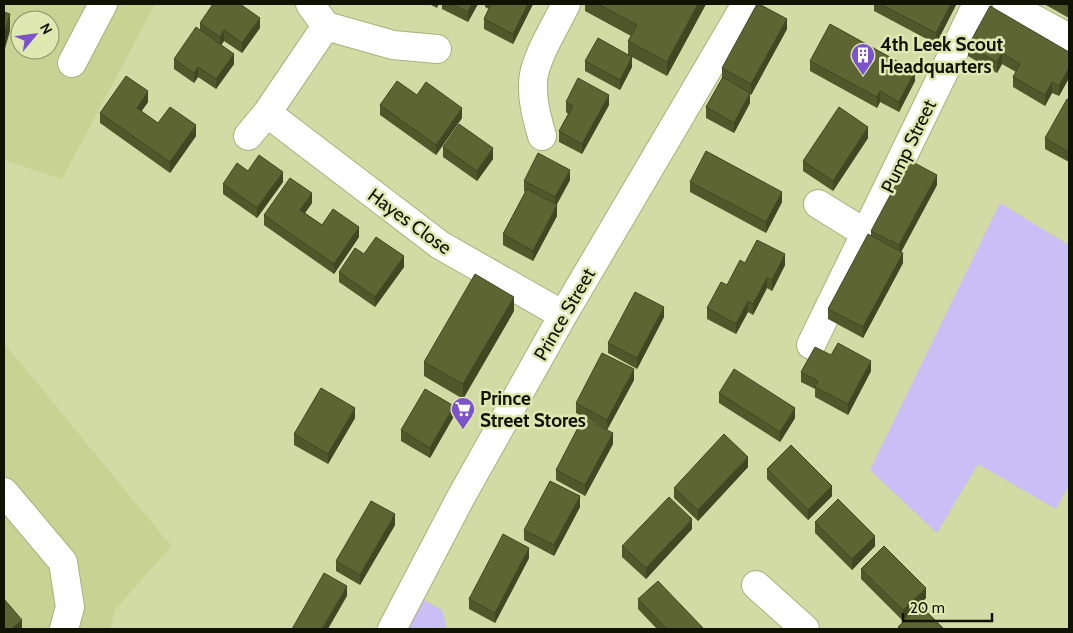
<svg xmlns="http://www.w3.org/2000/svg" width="1073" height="633" viewBox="0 0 1073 633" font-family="Cabin,sans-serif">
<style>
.built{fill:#c7d293;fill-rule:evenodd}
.green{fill:#cbbdf5}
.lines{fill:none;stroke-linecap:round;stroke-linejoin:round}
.minor-casing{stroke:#a7b17b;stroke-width:30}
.minor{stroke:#fff;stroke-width:28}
.wall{fill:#50572b}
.shaded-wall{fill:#414723}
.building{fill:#5d6532;stroke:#414723}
.labels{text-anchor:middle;stroke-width:5;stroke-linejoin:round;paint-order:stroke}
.poi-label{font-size:19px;font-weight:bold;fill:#101301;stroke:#dee8b0;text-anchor:start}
.street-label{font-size:19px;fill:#101301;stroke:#dee8b0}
</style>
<rect width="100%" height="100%" fill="#d1dba3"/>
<path class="built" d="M4 4H155L62 179 4 160ZM20 20H50V50H20Z
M4 343 171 546 115 610 110 629H4Z"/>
<path class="green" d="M1000 203 1069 245V485L1056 509 978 464 937 533 870 470Z
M411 593 442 610 447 629H392Z"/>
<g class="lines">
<g class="minor-casing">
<path id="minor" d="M310 4 326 26 393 45 437 49
M1007 4 1069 38
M72 63 103 4
M267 113 440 245 563 315
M248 136 267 113 326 26
M542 136C537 118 532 101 533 82 534 59 556 25 566 4
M818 204 865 233
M811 345 977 4
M4 492 63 562 70 607 64 629
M756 585 805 629
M392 629 461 497 563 315 746 4"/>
</g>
<use href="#minor" class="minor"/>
</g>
<path class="wall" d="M429 4H439L437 8Z
M442 4H478L468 22 442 9Z
M485 4H533L513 44 484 29V19L489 9 485 7Z
M585 4H706L667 76 632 57V67L620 90 585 71V61L628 55V41L631 36 585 11Z
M874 4H956V5L936 44 874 11Z
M1044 4H1069V18Z
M200 23 260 28 242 53 224 41 221 45 234 64 216 89 198 77 194 83 174 69V59L200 29Z
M787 29 751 95 750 94V103L734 133 706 118V107L722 78V68Z
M968 46 1069 52V78L1059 96 1052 93 1045 106 1013 87V77L1016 72 1002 64 997 73 968 56Z
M810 61 915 81 899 112 880 102 877 108 810 71Z
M417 95 462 118 436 155 380 115V105Z
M1069 100V162L1045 149V138Z
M148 102 141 111 158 123 196 136 170 173 100 123V113Z
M566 102 609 105 582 154 559 142V131L568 114 566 112Z
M868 138 833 191 803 171V161Z
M443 147 493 159 477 181 443 157Z
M248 171 283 182 257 218 223 194V184Z
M570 180 556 205 557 216 533 261 503 245V234L525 192 524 191V181Z
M690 182 782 202 766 233 690 192Z
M937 185 901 252 903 263 863 338 828 319V309L871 236V231Z
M312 203 305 213 322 225 359 237 334 274 264 225V215Z
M364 254 404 267 375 307 339 282V272Z
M745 263 785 265 772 291 767 288 753 315 748 312 736 334 707 319V308Z
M514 311 463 399 424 376V362Z
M664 317 637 369 608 353V343Z
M831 355 871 371 848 415 815 397V389L801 382V372Z
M634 380 607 430 576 413V403Z
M719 393 795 418 780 442 719 403Z
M454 416 430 458 401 441V430Z
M355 418 328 464 294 445V434Z
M613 444 585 496 556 480V470Z
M748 467 698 521 674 498V488Z
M767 469 832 496 808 520 767 479Z
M580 507 554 556 524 540V530Z
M815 522 875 546 852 570 815 533Z
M395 525 360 585 336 571V561Z
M692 529 646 579 622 557V546Z
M529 558 495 623 469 609V599Z
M861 569 926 598 903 621 861 579Z
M638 599 704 629H657L638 609Z"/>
<path class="shaded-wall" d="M472 4H478L468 22V12Z
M528 4H533L513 44V34Z
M698 4H706L667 76V62Z
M951 4H956V5L936 44V33Z
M10 14V31L4 52V34Z
M260 18V28L242 53V43Z
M787 19V29L751 95V84Z
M224 30V41L220 47V37Z
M1002 53V64L997 73V62Z
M234 54V64L216 89V79Z
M632 57V67L620 90V80Z
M198 67V77L194 83V73Z
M1069 68V78L1059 96V86Z
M915 71V81L899 112V102Z
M1052 82V93L1045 106V95Z
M148 91V102L137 118V108Z
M880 91V102L877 108V97Z
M750 93V103L734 133V123Z
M609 95V105L582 154V144Z
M462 108V118L436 155V145Z
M196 125V136L170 173V162Z
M868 127V138L833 191V181Z
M493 148V159L477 181V171Z
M570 170V180L555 208V197Z
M283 172V182L257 218V208Z
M937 175V185L899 256V245Z
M782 192V202L766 233V222Z
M312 193V203L300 220V210Z
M557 205V216L533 261V251Z
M359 227V237L334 274V264Z
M903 253V263L863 338V327Z
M785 254V265L772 291V280Z
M404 256V267L375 307V297Z
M767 278V288L753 315V304Z
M514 297V311L463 399V384Z
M748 301V312L736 334V324Z
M664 307V317L637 369V358Z
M871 361V371L848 415V404Z
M634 369V380L607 430V420Z
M454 406V416L430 458V448Z
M355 408V418L328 464V454Z
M795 408V418L780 442V432Z
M613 433V444L585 496V485Z
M748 457V467L698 521V510Z
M832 486V496L808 520V510Z
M580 496V507L554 556V545Z
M395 514V525L360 585V575Z
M692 519V529L646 579V568Z
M875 536V546L852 570V559Z
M529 548V558L495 623V613Z
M347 586V596L328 629H322Z
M926 588V598L903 621V610Z
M22 620V629H11Z"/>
<path class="building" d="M213 4H240L260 18 242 43 224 30 220 37 200 23Z
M452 4H472L468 12Z
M491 4H528L513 34 484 19Z
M598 4H698L667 62 628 41 637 25Z
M757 4H759L787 19 751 84 722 68Z
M880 4H951L936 33Z
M1063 4H1069V7Z
M990 6 1069 52V68L1059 86 1052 82 1045 95 1013 77 1020 64 1002 53 997 62 968 46Z
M4 12 10 14 4 34Z
M830 24 915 71 899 102 880 91 877 97 810 61Z
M196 27 234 54 216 79 198 67 194 73 174 59Z
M598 38 632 57 620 80 585 61Z
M126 76 148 91 137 108 158 123 170 107 196 125 170 162 100 113Z
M723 77 750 93 734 123 706 107Z
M578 78 609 95 582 144 559 131 573 106 566 102Z
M397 81 417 95 426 82 462 108 436 145 380 105Z
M1067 99 1069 100V152L1045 138Z
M839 107 868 127 833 181 803 161Z
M459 124 493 148 477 171 443 147Z
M706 151 782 192 766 222 690 182Z
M538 153 570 170 555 197 524 181Z
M259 155 283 172 257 208 223 184 237 163 248 171Z
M909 160 937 175 899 245 871 231Z
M290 178 312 193 300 210 322 225 333 209 359 227 334 264 264 215Z
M527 189 557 205 533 251 503 234Z
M868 234 903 253 863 327 828 309Z
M376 237 404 256 375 297 339 272 355 248 364 254Z
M757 240 785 254 772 280 767 278 753 304 748 301 736 324 707 308 721 282 727 285 740 260 745 263Z
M475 274 514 297 463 384 424 362Z
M635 292 664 307 637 358 608 343Z
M838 343 871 361 848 404 815 387 818 381 801 372 815 347 831 355Z
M602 353 634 369 607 420 576 403Z
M734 369 795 408 780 432 719 393Z
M321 388 355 408 328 454 294 434Z
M425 389 454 406 430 448 401 430Z
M583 418 613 433 585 485 556 470Z
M724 434 748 457 698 510 674 488Z
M791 445 832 486 808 510 767 469Z
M550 481 580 496 554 545 524 530Z
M669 497 692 519 646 568 622 546Z
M838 499 875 536 852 559 815 522Z
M371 501 395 514 360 575 336 561Z
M503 534 529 548 495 613 469 599Z
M884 546 926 588 903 610 861 569Z
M324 573 347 586 322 629H292Z
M658 581 704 629H667L638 599Z
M4 599 22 620 11 629H4Z
M920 605 944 629H900L898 627Z"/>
<defs>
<g id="building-pin" transform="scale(1.25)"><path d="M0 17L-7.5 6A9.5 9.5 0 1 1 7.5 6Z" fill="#7d53cc" stroke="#dee8b0"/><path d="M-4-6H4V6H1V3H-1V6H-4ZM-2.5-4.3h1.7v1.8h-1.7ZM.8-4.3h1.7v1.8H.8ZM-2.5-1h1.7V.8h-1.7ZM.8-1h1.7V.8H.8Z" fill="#fff"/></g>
<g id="supermarket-pin" transform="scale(1.25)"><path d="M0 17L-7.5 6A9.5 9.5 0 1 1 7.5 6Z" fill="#7d53cc" stroke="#dee8b0"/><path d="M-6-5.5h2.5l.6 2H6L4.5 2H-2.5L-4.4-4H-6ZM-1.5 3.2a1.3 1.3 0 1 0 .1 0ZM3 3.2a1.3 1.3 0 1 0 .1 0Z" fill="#fff"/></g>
</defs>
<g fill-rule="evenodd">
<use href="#building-pin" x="863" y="55"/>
<use href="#supermarket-pin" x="463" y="409"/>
</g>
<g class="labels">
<g class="poi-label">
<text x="880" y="51">4th Leek Scout<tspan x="880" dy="22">Headquarters</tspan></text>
<text x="480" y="405">Prince<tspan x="480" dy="22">Street Stores</tspan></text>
</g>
<g class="street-label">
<text transform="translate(908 146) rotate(-64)" y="7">Pump Street</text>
<text transform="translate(410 221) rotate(36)" y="7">Hayes Close</text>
<text transform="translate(564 314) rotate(-60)" y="7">Prince Street</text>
</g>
</g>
<rect width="1073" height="633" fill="none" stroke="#101301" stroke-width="10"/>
<g transform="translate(35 35) rotate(61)"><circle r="24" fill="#dee8b0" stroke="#8c936a"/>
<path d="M0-4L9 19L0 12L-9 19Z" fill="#7d53cc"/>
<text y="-8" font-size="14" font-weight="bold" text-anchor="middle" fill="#101301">N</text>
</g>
<path d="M903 613v8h89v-8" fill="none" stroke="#101301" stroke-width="2.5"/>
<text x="910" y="613" font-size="15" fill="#101301" stroke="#dee8b0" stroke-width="4" paint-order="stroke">20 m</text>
</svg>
